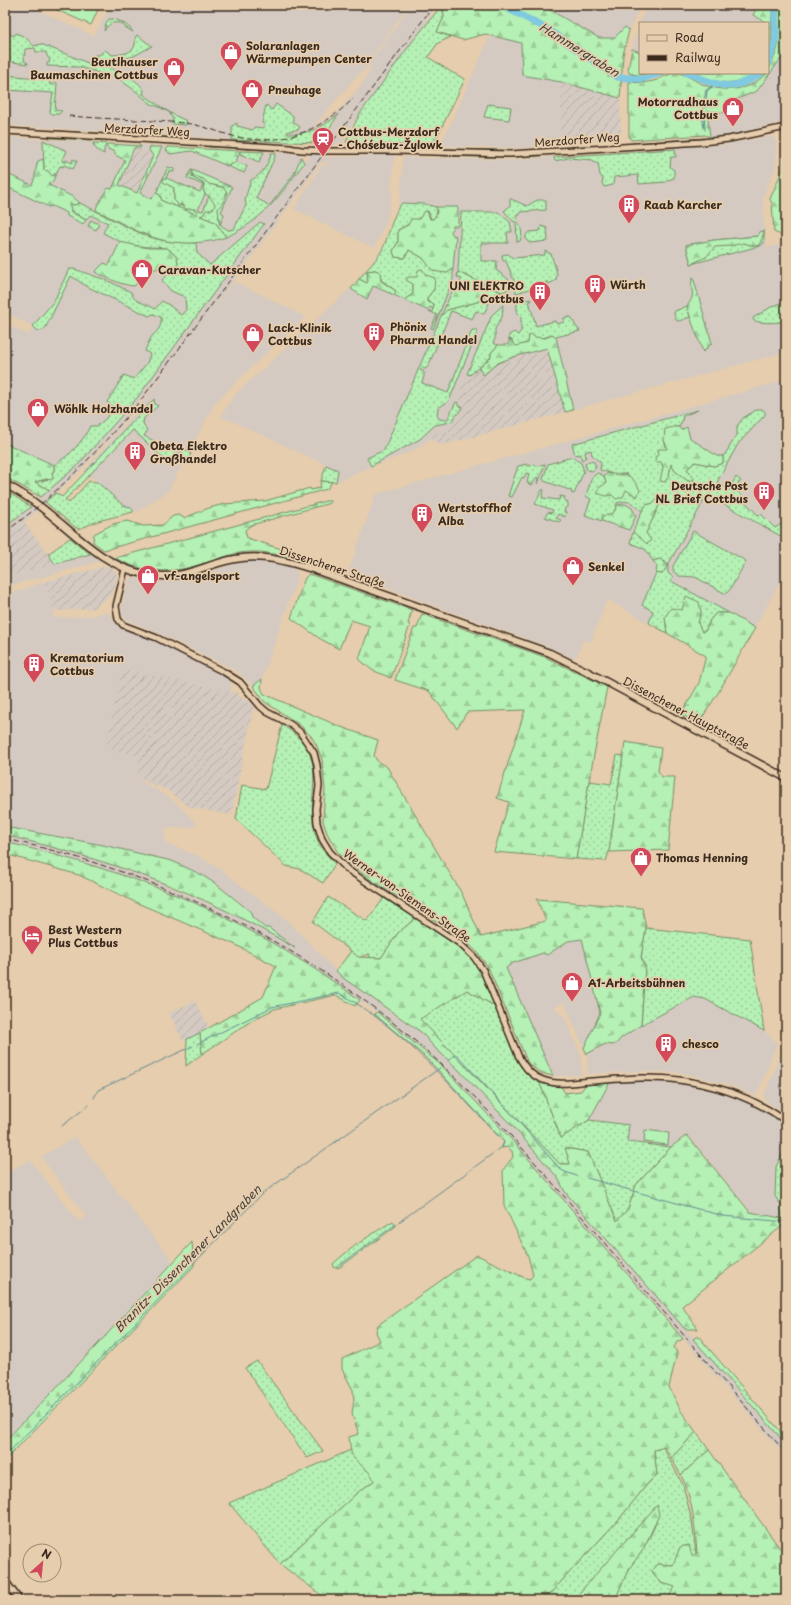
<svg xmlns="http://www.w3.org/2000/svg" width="791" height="1605" viewBox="0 0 791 1605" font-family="'Playpen Sans',sans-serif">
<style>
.built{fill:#d4cac2}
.industrial{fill:url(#industrial-furrows)}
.grass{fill:url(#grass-dots);stroke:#788d69}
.forest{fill:url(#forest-firs);stroke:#788d69}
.pitch{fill:#b5f0b4;stroke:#788d69}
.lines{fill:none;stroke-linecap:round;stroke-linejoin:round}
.stream{stroke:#648a92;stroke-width:1}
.river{stroke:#7fcae0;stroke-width:7}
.tertiary-casing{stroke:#3b2a1e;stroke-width:8}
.secondary-casing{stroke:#3b2a1e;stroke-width:9}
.tertiary{stroke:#e5cdad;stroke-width:5}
.secondary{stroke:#e5cdad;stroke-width:6}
.rail{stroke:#3b2a1e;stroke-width:1;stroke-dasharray:6 3;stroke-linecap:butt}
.labels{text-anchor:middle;stroke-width:3.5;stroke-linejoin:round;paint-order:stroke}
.poi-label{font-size:11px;font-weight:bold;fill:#3b2a1e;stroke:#e5cdad;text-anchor:start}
.street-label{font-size:11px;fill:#3b2a1e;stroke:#e5cdad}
.water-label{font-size:12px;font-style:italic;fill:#45423b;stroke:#e5cdad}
</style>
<defs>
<pattern id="industrial-furrows" width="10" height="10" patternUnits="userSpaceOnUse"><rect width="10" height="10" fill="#d4cac2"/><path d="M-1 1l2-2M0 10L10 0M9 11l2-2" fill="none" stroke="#b7aea6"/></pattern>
<pattern id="grass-dots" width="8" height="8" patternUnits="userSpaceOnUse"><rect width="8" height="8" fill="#b5f0b4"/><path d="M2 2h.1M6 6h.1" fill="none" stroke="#9dce9a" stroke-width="1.8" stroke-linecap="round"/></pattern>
<pattern id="forest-firs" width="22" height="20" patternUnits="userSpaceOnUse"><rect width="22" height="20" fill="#b5f0b4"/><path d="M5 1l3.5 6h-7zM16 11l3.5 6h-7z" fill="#9dce9a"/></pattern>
</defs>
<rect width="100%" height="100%" fill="#e5cdad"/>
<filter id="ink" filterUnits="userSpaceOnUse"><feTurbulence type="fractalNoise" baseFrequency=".025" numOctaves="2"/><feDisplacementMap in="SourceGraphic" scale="8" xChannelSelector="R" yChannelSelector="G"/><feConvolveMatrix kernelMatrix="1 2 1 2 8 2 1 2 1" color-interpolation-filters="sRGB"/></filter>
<g filter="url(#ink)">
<path class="built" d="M5 5H26L94 36 111 5H409L368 63 374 58 411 5H437L423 28 359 115 346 135 343 145 334 144 325 156 331 157 326 164 321 162 209 315 235 282 306 317 242 376 215 403 168 491 146 506 136 512 123 505 84 471 131 417 171 364 115 433 76 475 24 522 5 537V526L31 507 41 497 5 477V324L29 335 33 326 5 313V137L300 154 305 162 338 116 309 133 318 123 335 114 345 104 362 84 372 66 370 65 353 80 300 142H274L5 125Z
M541 5H641L629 30 625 27 614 38H599Z
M648 5H758L753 15 765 22 764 23H640V52L632 49 640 22Z
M786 31V121L731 135 710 137 707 111 727 113 730 102 757 91 783 56Z
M490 36 521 43 522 75 561 82 560 136 562 145 516 148 443 146V141Z
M772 136 776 141V166L763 196 764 229 767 248 786 243V352L442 445 430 438 421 446 408 453 362 470 336 482 338 470 221 416 234 396 352 287 374 261 388 238 397 209 400 202 403 157 509 160 721 145Z
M394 155 391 197 387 220 374 248 294 209 322 165 326 166 332 157Z
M786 380V571L718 693 700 721H695L681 715 699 683 706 656 607 599 591 642 583 640 577 656 573 658 549 647 411 597 405 594 387 588H382L347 576 376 494Z
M90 554 101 561 5 587V577Z
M255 561 289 567 297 571 298 576 262 679 253 686 244 677 232 668 158 633 127 620 123 616 121 610 123 601 129 579 131 577 166 581 182 579 197 576 234 564Z
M44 582 54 611 53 618 92 616 106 612 109 613 117 625 124 629 155 640 214 669 231 682 232 688 230 692 156 677 139 756 137 778 144 783 171 798 197 824 190 828 179 827 164 829 166 843 198 856 220 869 289 922 343 978 421 1032 435 1048 456 1067 500 1112 558 1178 565 1192 786 1444V1457L514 1142 442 1066 386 1019 333 981 266 940 200 906 154 886 104 869 47 852 5 842V835L74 852 147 877 220 908 260 927 291 946 265 928 252 917 251 912 216 884 200 874 103 845 5 827V596Z
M582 939 600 1013 584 1048 564 1002 554 1007V1009L564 1016 581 1055 582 1075 553 1076 506 968 513 963 543 953 547 955 568 941Z
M694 997 705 999 764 1031 777 1043 756 1096 730 1085 683 1073 644 1071 588 1074 587 1054 605 1044 613 1045 617 1043 621 1038 641 1025Z
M784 1047 786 1048V1114L766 1101 764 1096Z
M662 1081 680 1082 718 1090 755 1106 786 1124V1146L776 1167 782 1219 751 1212 688 1135 671 1147 627 1142 629 1125 589 1120 610 1082Z
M75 1137 174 1263 5 1441V1161L11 1171 30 1160 78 1221 87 1217 41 1157Z"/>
<path class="industrial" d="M561 82 620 98 621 136 618 139 571 142 569 139 560 136Z
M135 147 154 155 138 195 118 186Z
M547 348 565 412 442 445 432 437 451 422 461 408 457 406 458 403 456 402 467 374 470 375 479 368 484 375 498 363 513 357Z
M24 522 55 564 5 577V537Z
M108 566 116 571 117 577 114 589 109 597 93 608 54 611 44 582Z
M122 669 237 693 239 697 254 704 231 815 189 807 167 790 137 778 139 756 106 749Z
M195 1001 209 1028 183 1041 169 1013Z"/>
<path class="grass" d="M442 5 444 17 437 32 451 37 438 43 428 57 451 72 465 79 437 137 430 146 348 143 346 142 359 115 412 42Z
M109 19C117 18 129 25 133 32L125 27 123 24C113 21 109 23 104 31L106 23Z
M5 32 14 36 16 33 25 37 34 46 41 44 93 65 97 58 95 55H99L105 50 112 55C120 54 134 54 135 44 136 40 134 38 137 35L152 46C146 49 140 53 134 56 126 59 110 58 104 65 115 71 140 79 144 91L143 94C157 104 171 115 187 121L186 125 172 124 173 119 169 112 159 107 151 104 137 92 119 79 79 67 47 66V63H49L50 60 47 56 46 52H36L35 48 25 49 24 61 28 63V64L5 61Z
M5 75 49 79 50 85 57 83 55 110 62 111 59 114H52L50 112 53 93 6 90Z
M276 104 293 116V122L300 127 299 129 287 132 288 134C312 133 320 129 339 114L319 143 232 140V126L237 123V126L253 130 254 127 264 128 265 124 262 123 266 105 272 110Z
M488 104 511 107 509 120 484 117Z
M58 131 182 138V140L170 138 167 139Z
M50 137 106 140 107 141 49 138Z
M703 138 709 139 634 144 632 143Z
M43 140 67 151 62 161 65 163 66 160 72 163 73 159 77 161 73 169 64 165 63 167 60 166 56 174 52 176 43 170 44 168Z
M208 146 245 148 247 149 264 150 265 148 267 150 208 147Z
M442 149 507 150 506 152Z
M675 149 676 157H671L670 167 674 170V178L668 180 666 182 639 184 638 175 614 177 613 185 604 187 602 183 603 179 600 175 598 163H595L593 160 568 158 555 161 554 157Z
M240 151 264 152 259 162 240 154Z
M271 153H276L274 159 256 198 267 204V206L270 205 294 174 301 157 304 163C280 195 264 220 226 237L215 222 162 201 160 195 156 193 168 167 174 169V172L169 171 166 178 163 179 174 188V200L186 209 192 208 203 215 211 199 209 196 205 194 203 190 204 184 188 175 191 170H192V175C196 177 201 178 205 180 212 184 214 187 223 187L227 192C225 200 215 217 220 224 221 226 226 228 228 230L234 229 246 205 245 199 251 180C262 175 269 164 271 153Z
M441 154 537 155 541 156C507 158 474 157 440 156Z
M236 162 247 166 244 173 225 165H230Z
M510 199H511L527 206 537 200H546V210L520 212V215H516C517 224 525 229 520 241L517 242 516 222 513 221 504 211 510 206Z
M80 203C103 214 131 231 156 239 168 242 183 243 196 243L197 253 210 265 260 222 264 224 137 398 77 466 49 490 35 482 50 479 54 470V465C69 456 83 442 90 426H97C104 420 112 415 112 406L107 402 124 375 134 379 147 363 150 354 145 351C147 346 150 338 153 335 159 330 162 325 161 317L153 314 149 316 86 286 71 276 46 327 43 330 38 331 33 326 54 301 69 269H74L106 280 131 292C134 304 146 302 155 309L162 301 169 305 181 315 186 310 185 297 171 291 162 280 178 264 177 257 167 248 133 246 121 242 103 233 108 223 90 215 86 220 71 211 69 204 74 205Z
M402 203 425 204 436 207C438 211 437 215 433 219H431L428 211 418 219 398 230V242L393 251 395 257 405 258 409 250 423 258 432 269 447 273 453 269V279L433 329 431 328 437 315 427 310 432 312 434 304 427 301V298L434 289 422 269 413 284V294L404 300 394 295 396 291 381 280 380 272 375 270 367 271 368 281 367 283 359 279C366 270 375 262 381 252 389 238 392 214 402 203Z
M461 212H498L510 222 512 232H507L508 243H481V261H497L496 270 508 279 511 289 501 292 458 272Z
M91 220 99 224 96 230 88 226Z
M541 226 547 228 548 241 530 243 526 240V235L529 232 540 231Z
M764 231V243L760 246 691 264 686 245 714 240 758 236 759 232Z
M545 251 551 254 557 273 556 280 549 284 548 282H546V284L516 293 515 283 506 261H503L502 255 508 254 513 258 545 255Z
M484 297 489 303 484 314 476 311 472 319 451 311 428 367 425 369 421 368 420 370 424 372V376L422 383 448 393 472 330H478L449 401 438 408 437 415 439 419 447 420 456 402 458 403V406L463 407 451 422 435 425 420 439 371 466 367 458 384 450 441 316 447 310 477 302Z
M525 298 527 300 530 299 531 301H529L536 326 555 321 557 324 564 322V318L570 317 572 318 575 325 580 331 556 337 552 334C545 339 537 339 529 335L528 343 516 346 513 344 512 340 509 339V335L514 332 518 335 521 331V316L517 312V300Z
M786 301V320C777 324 764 323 754 321L753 318 771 307Z
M503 305 502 317 495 329V339L493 343 498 345 491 353V357L470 375 467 374 492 315Z
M687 306 690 317 679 321 676 320 674 314 675 311Z
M154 399 155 404 158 406 144 418 143 423 147 431 144 436 180 454 183 448 191 453 187 463 182 459 172 466 133 430 65 500 69 503 89 481 97 482 123 505 130 507 133 510V512L98 521 79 529 75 527 45 502 56 493 62 497Z
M758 409H762L765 412V415L738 444 717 482 729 490 736 477 741 481 734 488 744 498 743 500 759 516 761 514 775 528 786 521V539L707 495 668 565V573L673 577 671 581 729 613H716L710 620 706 630 701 632 698 623 701 612 682 610 665 616 667 633 649 623 653 611 642 605 656 573 662 574 660 559 653 561 645 549 630 543 633 532 651 541 646 533 662 499 654 503 646 505 642 511C633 503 629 499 617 503L615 511 611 514 603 516 602 521 585 515 591 499 586 496 592 477 598 473 604 476 606 483 627 474H613L600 470 601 463 592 455 591 450 585 452 586 457 582 460 580 454 575 455 572 444 698 410 683 416 682 421 679 427H674L664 440 667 449 661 462 663 466 669 475 671 464 675 471 688 481 694 480 687 469 695 462 714 466 723 463V456L725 454 737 435V426L743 418Z
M572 457 581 463 584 471 574 494 571 493 572 491 544 481 543 479 548 464Z
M589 461 594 462 596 466 595 469 592 471 587 470 585 464Z
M527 464 528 466 535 464 536 466 545 464 538 484 537 483 538 478 537 477 532 485 527 483 529 474 526 473 524 478 522 477 512 497 508 496 518 466Z
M326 465 338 470 336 482 321 481Z
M5 490 31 507 5 526Z
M542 490H544L542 498 559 500 560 496 565 497 564 500 568 502V507L565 508 564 512H566L565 517 558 514 556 518 561 520 559 522 545 517 548 512 552 513 553 510 535 504Z
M693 531 746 561 731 588 726 594 695 577 679 576 673 571V566Z
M70 538 90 554 55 564 48 554Z
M282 725C336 758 301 794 317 839 321 849 328 856 335 864L323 883 300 869 286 866 236 819 242 785 266 789Z
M617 755 623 756 609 852 606 861 576 859 589 781 611 784Z
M328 897 367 921 384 898 416 918 398 933 381 958H370L369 954 358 958 351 951 313 922Z
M646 928 750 939 764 1031 705 999 694 997 641 1025 645 967 641 957Z
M467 990 496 1007 522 1068 529 1076 539 1081 561 1138 589 1120 629 1125 627 1142 671 1147 636 1185 628 1209 617 1222 588 1152 566 1148 571 1164H560L419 1019Z
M200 1033 202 1054 186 1066 187 1039Z
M786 1146V1219H782L781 1205 775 1196 776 1167Z
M393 1221 396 1226 340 1267 335 1268 333 1264C351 1247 372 1234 393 1221Z
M698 1336 786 1438V1444L693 1339Z
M257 1361 323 1451 307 1458 245 1368Z
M696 1432 709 1450 681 1475 671 1458Z
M663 1447 683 1485 692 1521 696 1554 673 1565 657 1564 660 1582 676 1587 668 1598 669 1600H615C619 1590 623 1578 629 1569 639 1552 662 1526 657 1506L573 1600H544L620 1518 649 1482 657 1475 654 1450Z
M351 1450C355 1464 371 1468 375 1481L357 1493 280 1564 229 1503Z"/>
<path class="forest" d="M443 5H541L599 38H614L625 27 629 30 623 55 620 98 561 82 522 75 521 43 485 34 463 40 437 32 444 17Z
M758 5H773C769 23 775 39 768 58V23H764V21L753 15Z
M779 5H786V31L783 56 757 91 730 102 727 113 707 111 710 137 705 135 631 140 629 136V82C639 83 647 83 657 80 663 77 671 73 677 73 686 74 693 80 700 83 721 93 751 92 766 73H768C769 66 776 56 778 46 780 32 776 19 779 5Z
M632 49 640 52V73H651L639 75 630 74 628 70Z
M694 73H756C735 87 715 84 694 73Z
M786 132V237L774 232 772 203 770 199 783 169V136Z
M93 143 141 146 140 148H134L119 185 137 193 153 156 149 150 150 147H162L140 193 151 199 156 193 160 195 162 201 198 215 195 209H186L181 204 180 206H178L177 203 174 200V188L163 182V179L166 178 200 192 203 185 187 178 188 175 204 184 203 190 205 194 198 210 203 211 209 196 215 204 214 208 210 210H206L203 215 200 216 215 222 226 237C215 241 204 242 192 243 152 244 132 227 97 211L96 208 108 188 112 189 125 160 115 155V152L108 149 106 145 104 149V154C99 151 94 149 93 143Z
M168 147H171L240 151 236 162 230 165H225L192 151 170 154 166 150Z
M43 159 44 168 43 170 48 171 52 176 56 174 52 183 50 182 49 185 73 197 80 203 74 205 70 204 71 212 86 220 83 224 67 216V213L52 206 49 207 5 186V173L32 185C36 177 35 169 38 161Z
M192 170 232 187 221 212 224 214 220 225 218 209 225 199 227 192 223 187 209 184 203 179 192 175Z
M436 207H458V226H453L451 232 453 235 456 236 453 269 447 273 438 272 432 270 423 258 409 250 405 258 395 257 393 251 398 242V230L408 225 411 219H419L424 212 427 211 430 219H433C437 215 438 211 436 207Z
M764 231V234L759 245 755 246 743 243 730 246 715 247 706 257 691 264 686 245 714 240 758 236 759 232Z
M120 242 148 248H167L177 257 178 264 168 273 158 268 153 270 134 286C120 285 108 278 95 272L104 263 109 265Z
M422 269 426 275 435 278 434 289 427 298V302L434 304 433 309 430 307 427 310 404 300 413 294V284L406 280 408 277H417L418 270Z
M375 270 380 272 381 281 396 291 394 295 373 286 367 299 351 289 359 279 367 283 368 281 367 271Z
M458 272 501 292 495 294 489 303 484 297 477 302 447 310 441 316 455 285H458L462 279 457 277Z
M693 277 712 343 703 352C698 337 691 322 687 306 698 293 688 290 693 277Z
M531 334 534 337 546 338 552 334 556 337 573 410 565 412 547 348 513 357 498 363 483 375 479 368 491 357V353L498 345H507L509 343V339L516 346 528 343 529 335Z
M674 427H679L681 430 687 427 690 438 717 456H723V463L714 466 695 462 687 469 694 480 688 481 675 471 671 464 669 475 665 482 660 481 663 467 661 462H656L655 457 659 454 658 449H667L664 440 665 429Z
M5 443 54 465V470L52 473 53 477 52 480 46 479 35 482 49 490 41 497 5 477Z
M608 473C627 478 628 469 640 490L637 497 626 490 623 497 616 499 612 495 606 496 597 493 599 488 606 483 604 476Z
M321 481 332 482 327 489 104 550 93 542 94 534 113 524 122 522 128 521 143 526 163 525 173 516 179 515 184 518 209 508 224 504 265 501 310 488 311 490 320 488Z
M659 496 662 499 646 533 651 540 647 544 633 532 642 511 646 505 654 503Z
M326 501H330V503L251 525 245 530 247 538 294 553 292 558C279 555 264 551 250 552 237 552 224 557 212 561 175 573 149 576 115 558Z
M625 504 632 508 636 516 629 530 602 521V516C611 514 615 514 617 505Z
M660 559 668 565 662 574 656 573 657 566 653 561Z
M309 574 412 610 408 624 410 625 391 678 372 670 359 659 370 626 351 620 339 649 319 638 291 618 305 578Z
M686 596 699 602 701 612 698 623 702 632 706 630 710 620 716 613H729L755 628 718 693 700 721H695L681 715 699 683 706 656 667 633 665 617 671 608 682 610Z
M422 614 545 657 607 687 589 781 576 859 494 852 509 802 497 798 525 710 467 712 457 728 429 691 395 680 414 628H417Z
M262 679 261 688 264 694 341 727 378 740 374 756 378 762 387 767 462 894 481 937 546 921 537 899 642 908 646 928 641 957 645 967 641 1025 621 1038 617 1043 613 1045 605 1044 587 1054 584 1048 600 1013 582 939 568 941 547 955 543 953 513 963 506 968 553 1076 541 1073 530 1065 527 1061 488 967 477 952 462 938 370 879 349 863 337 851 327 833 323 821 325 789 323 770 322 759 316 744 311 736 300 725 265 702 253 686Z
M625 742 661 748 658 771 662 777H675L668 850 609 852Z
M5 827 103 845 172 861 200 874 216 884 251 912 252 917 265 928H269L295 948C248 920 199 896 147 877 101 860 53 847 5 835Z
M5 842C55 854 105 868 153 886 226 913 296 954 360 1000L355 1006 336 995 274 1009 254 1019 202 1054 200 1033 263 997 276 966 236 945 135 902 79 875 5 854Z
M416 918 470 955 482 970 496 1007 467 990 420 1019 560 1164H570L565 1148 588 1152 617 1221 628 1209 636 1185 671 1147 687 1135 750 1212 786 1219V1223L682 1306 698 1329H685L565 1192 558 1178 517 1131 456 1067 435 1048 421 1032 343 978 336 971 351 951 358 957 381 958 398 933Z
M377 1012 442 1066 514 1142 683 1339 677 1342 674 1347 677 1353 669 1387 681 1411 696 1432 671 1458 665 1447 654 1450 657 1475 649 1482 620 1518 544 1600H328L280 1564 358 1492 374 1481C371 1470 360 1466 353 1457 350 1452 350 1443 349 1437L359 1434 352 1414 354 1400 353 1390 342 1369V1359L380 1341 376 1332 378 1325 477 1255 525 1278 530 1279 533 1275 528 1256 504 1205 503 1170 513 1157 512 1151 507 1147 502 1148 504 1142 437 1069 422 1054 374 1014Z
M539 1081 548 1085H560L565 1093 581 1091 587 1083 610 1082 589 1120 561 1138Z
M192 1242 194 1266 5 1460V1441L97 1345Z
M709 1450 786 1557V1600H669L668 1598 675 1587C666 1584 654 1581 652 1570L657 1564 673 1565 680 1547 689 1545 692 1556 697 1553C695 1527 693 1499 681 1475Z
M657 1505 659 1515 643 1550 628 1570 615 1600H573Z"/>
<path class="pitch" d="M46 5H100L91 25Z
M645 1130 669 1133 668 1145 644 1142Z"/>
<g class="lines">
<path class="stream" d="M705 108 707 91 712 87
M702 112 706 90 716 84
M704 113 705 130
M702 116 704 128
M197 1044 272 1007 339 993C403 1028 454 1090 504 1142L502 1147 340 1265
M448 1061 454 1055H457L511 1113 560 1169 565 1172 577 1176
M94 1098 98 1090 193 1046
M62 1126 89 1105
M587 1178 723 1216 786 1222
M5 1456 263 1193 440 1068"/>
<path class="river" d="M501 5 547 29 617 77 642 79 661 73
M768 62C772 54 776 44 776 34 776 24 773 15 776 5
M687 73C718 84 729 95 761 73"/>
<g class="tertiary-casing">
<path id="tertiary" d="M5 131 291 148
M288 148 302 150 326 151H396L510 154 702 142 729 139 786 127
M125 569 116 606 118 619 123 625 157 638 224 672 240 682 260 706 267 712 290 724 300 732 314 753 317 765 319 786 316 809 317 823 322 839 330 852 348 870 459 943 474 957 483 970 518 1055C524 1067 531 1076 543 1080 559 1086 576 1082 591 1081 621 1079 650 1076 679 1080 717 1085 755 1099 786 1121"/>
</g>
<g class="secondary-casing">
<path id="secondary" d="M5 484C16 490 28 497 38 505 71 529 102 566 144 574 182 582 201 565 235 559 263 554 286 561 312 569L550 653 588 672 786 778
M5 1581 19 1600"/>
</g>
<use href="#tertiary" class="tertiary"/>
<use href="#secondary" class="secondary"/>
<path class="rail" d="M69 116C107 119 146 120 184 123 203 125 219 133 237 137 283 147 321 130 353 99
M5 532C57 495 100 449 141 400L434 5
M5 839C150 870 287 935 402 1030 472 1087 530 1157 589 1225 654 1301 720 1377 786 1453"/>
</g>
</g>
<defs>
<g id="shop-pin" transform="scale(1.15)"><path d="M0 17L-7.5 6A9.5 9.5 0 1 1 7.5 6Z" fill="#d1495b" stroke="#e5cdad"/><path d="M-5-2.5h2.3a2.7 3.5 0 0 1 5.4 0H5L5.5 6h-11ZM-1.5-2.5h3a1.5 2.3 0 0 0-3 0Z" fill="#fff"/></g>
<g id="station-pin" transform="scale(1.15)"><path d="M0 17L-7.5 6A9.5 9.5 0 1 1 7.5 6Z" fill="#d1495b" stroke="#e5cdad"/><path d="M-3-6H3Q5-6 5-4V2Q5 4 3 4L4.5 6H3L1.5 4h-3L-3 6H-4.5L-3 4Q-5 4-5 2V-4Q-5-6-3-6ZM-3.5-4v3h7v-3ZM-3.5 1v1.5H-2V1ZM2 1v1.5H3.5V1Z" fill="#fff"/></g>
<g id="building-pin" transform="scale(1.15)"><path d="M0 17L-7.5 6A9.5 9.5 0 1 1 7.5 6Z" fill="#d1495b" stroke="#e5cdad"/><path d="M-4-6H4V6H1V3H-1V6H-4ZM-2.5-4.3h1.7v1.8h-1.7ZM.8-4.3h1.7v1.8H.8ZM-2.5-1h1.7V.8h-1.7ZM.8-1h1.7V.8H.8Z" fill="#fff"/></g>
<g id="hotel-pin" transform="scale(1.15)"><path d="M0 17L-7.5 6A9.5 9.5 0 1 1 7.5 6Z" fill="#d1495b" stroke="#e5cdad"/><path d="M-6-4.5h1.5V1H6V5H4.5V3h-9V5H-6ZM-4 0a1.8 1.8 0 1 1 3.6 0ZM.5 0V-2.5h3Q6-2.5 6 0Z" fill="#fff"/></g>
</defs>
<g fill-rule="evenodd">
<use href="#shop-pin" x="231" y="52"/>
<use href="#shop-pin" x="174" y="68"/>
<use href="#shop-pin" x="252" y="90"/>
<use href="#shop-pin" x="733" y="108"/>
<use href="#station-pin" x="323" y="138"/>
<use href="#building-pin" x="629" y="205"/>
<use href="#shop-pin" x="142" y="270"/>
<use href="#building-pin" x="595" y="285"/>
<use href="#building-pin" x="540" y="292"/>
<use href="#building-pin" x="374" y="333"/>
<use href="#shop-pin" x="253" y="334"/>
<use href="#shop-pin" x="38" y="409"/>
<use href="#building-pin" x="135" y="452"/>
<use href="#building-pin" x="764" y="492"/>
<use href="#building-pin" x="422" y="514"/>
<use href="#shop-pin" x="573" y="567"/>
<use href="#shop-pin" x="148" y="576"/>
<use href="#building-pin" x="34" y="664"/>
<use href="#shop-pin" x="641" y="858"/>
<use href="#hotel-pin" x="32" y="936"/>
<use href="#shop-pin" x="572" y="983"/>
<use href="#building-pin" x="666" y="1044"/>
</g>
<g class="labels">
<g class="poi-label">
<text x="246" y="50">Solaranlagen<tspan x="246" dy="13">Wärmepumpen Center</tspan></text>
<text x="158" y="66" text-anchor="end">Beutlhauser<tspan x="158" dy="13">Baumaschinen Cottbus</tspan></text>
<text x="268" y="94">Pneuhage</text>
<text x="718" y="106" text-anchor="end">Motorradhaus<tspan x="718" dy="13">Cottbus</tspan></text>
<text x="338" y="136">Cottbus-Merzdorf<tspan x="338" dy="13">- Chóśebuz-Žylowk</tspan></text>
<text x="644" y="209">Raab Karcher</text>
<text x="158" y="274">Caravan-Kutscher</text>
<text x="610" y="289">Würth</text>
<text x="524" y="290" text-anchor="end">UNI ELEKTRO<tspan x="524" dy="13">Cottbus</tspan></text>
<text x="390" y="331">Phönix<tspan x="390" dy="13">Pharma Handel</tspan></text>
<text x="268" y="332">Lack-Klinik<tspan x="268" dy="13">Cottbus</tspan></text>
<text x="54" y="413">Wöhlk Holzhandel</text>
<text x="150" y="450">Obeta Elektro<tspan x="150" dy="13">Großhandel</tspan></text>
<text x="748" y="490" text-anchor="end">Deutsche Post<tspan x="748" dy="13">NL Brief Cottbus</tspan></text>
<text x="438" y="512">Wertstoffhof<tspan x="438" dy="13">Alba</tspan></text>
<text x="588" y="571">Senkel</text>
<text x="164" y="580">vf-angelsport</text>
<text x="50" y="662">Krematorium<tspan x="50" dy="13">Cottbus</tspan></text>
<text x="656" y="862">Thomas Henning</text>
<text x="48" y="934">Best Western<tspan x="48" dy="13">Plus Cottbus</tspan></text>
<text x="588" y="987">A1-Arbeitsbühnen</text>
<text x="682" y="1048">chesco</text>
</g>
<g class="street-label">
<text transform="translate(147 130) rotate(3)" y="4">Merzdorfer Weg</text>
<text transform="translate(577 140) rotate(-4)" y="4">Merzdorfer Weg</text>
<text transform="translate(332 567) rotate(18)" y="4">Dissenchener Straße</text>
<text transform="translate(686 713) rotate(28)" y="4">Dissenchener Hauptstraße</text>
<text transform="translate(407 896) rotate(35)" y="4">Werner-von-Siemens-Straße</text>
</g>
<g class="water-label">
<text transform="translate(579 50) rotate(32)" y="4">Hammergraben</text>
<text transform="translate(188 1259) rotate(-45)" y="4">Branitz- Dissenchener Landgraben</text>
</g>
</g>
<rect width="791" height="1605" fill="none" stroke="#e5cdad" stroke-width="20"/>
<rect x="10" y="10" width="771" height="1585" fill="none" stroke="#3b2a1e" stroke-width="1.5" filter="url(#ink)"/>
<rect x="639" y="22" width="130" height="52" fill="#e5cdad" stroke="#a18c74"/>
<rect x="647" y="35" width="20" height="6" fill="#e5cdad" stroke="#a18c74"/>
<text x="675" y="42" font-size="12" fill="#3b2a1e">Road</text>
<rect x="647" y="55" width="20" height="6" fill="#3b2a1e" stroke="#a18c74"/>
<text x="675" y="62" font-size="12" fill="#3b2a1e">Railway</text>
<g transform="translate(42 1563) rotate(27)"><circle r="19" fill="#e5cdad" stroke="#a18c74"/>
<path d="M0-3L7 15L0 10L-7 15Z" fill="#d1495b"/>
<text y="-6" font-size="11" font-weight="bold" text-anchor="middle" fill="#3b2a1e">N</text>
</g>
</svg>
